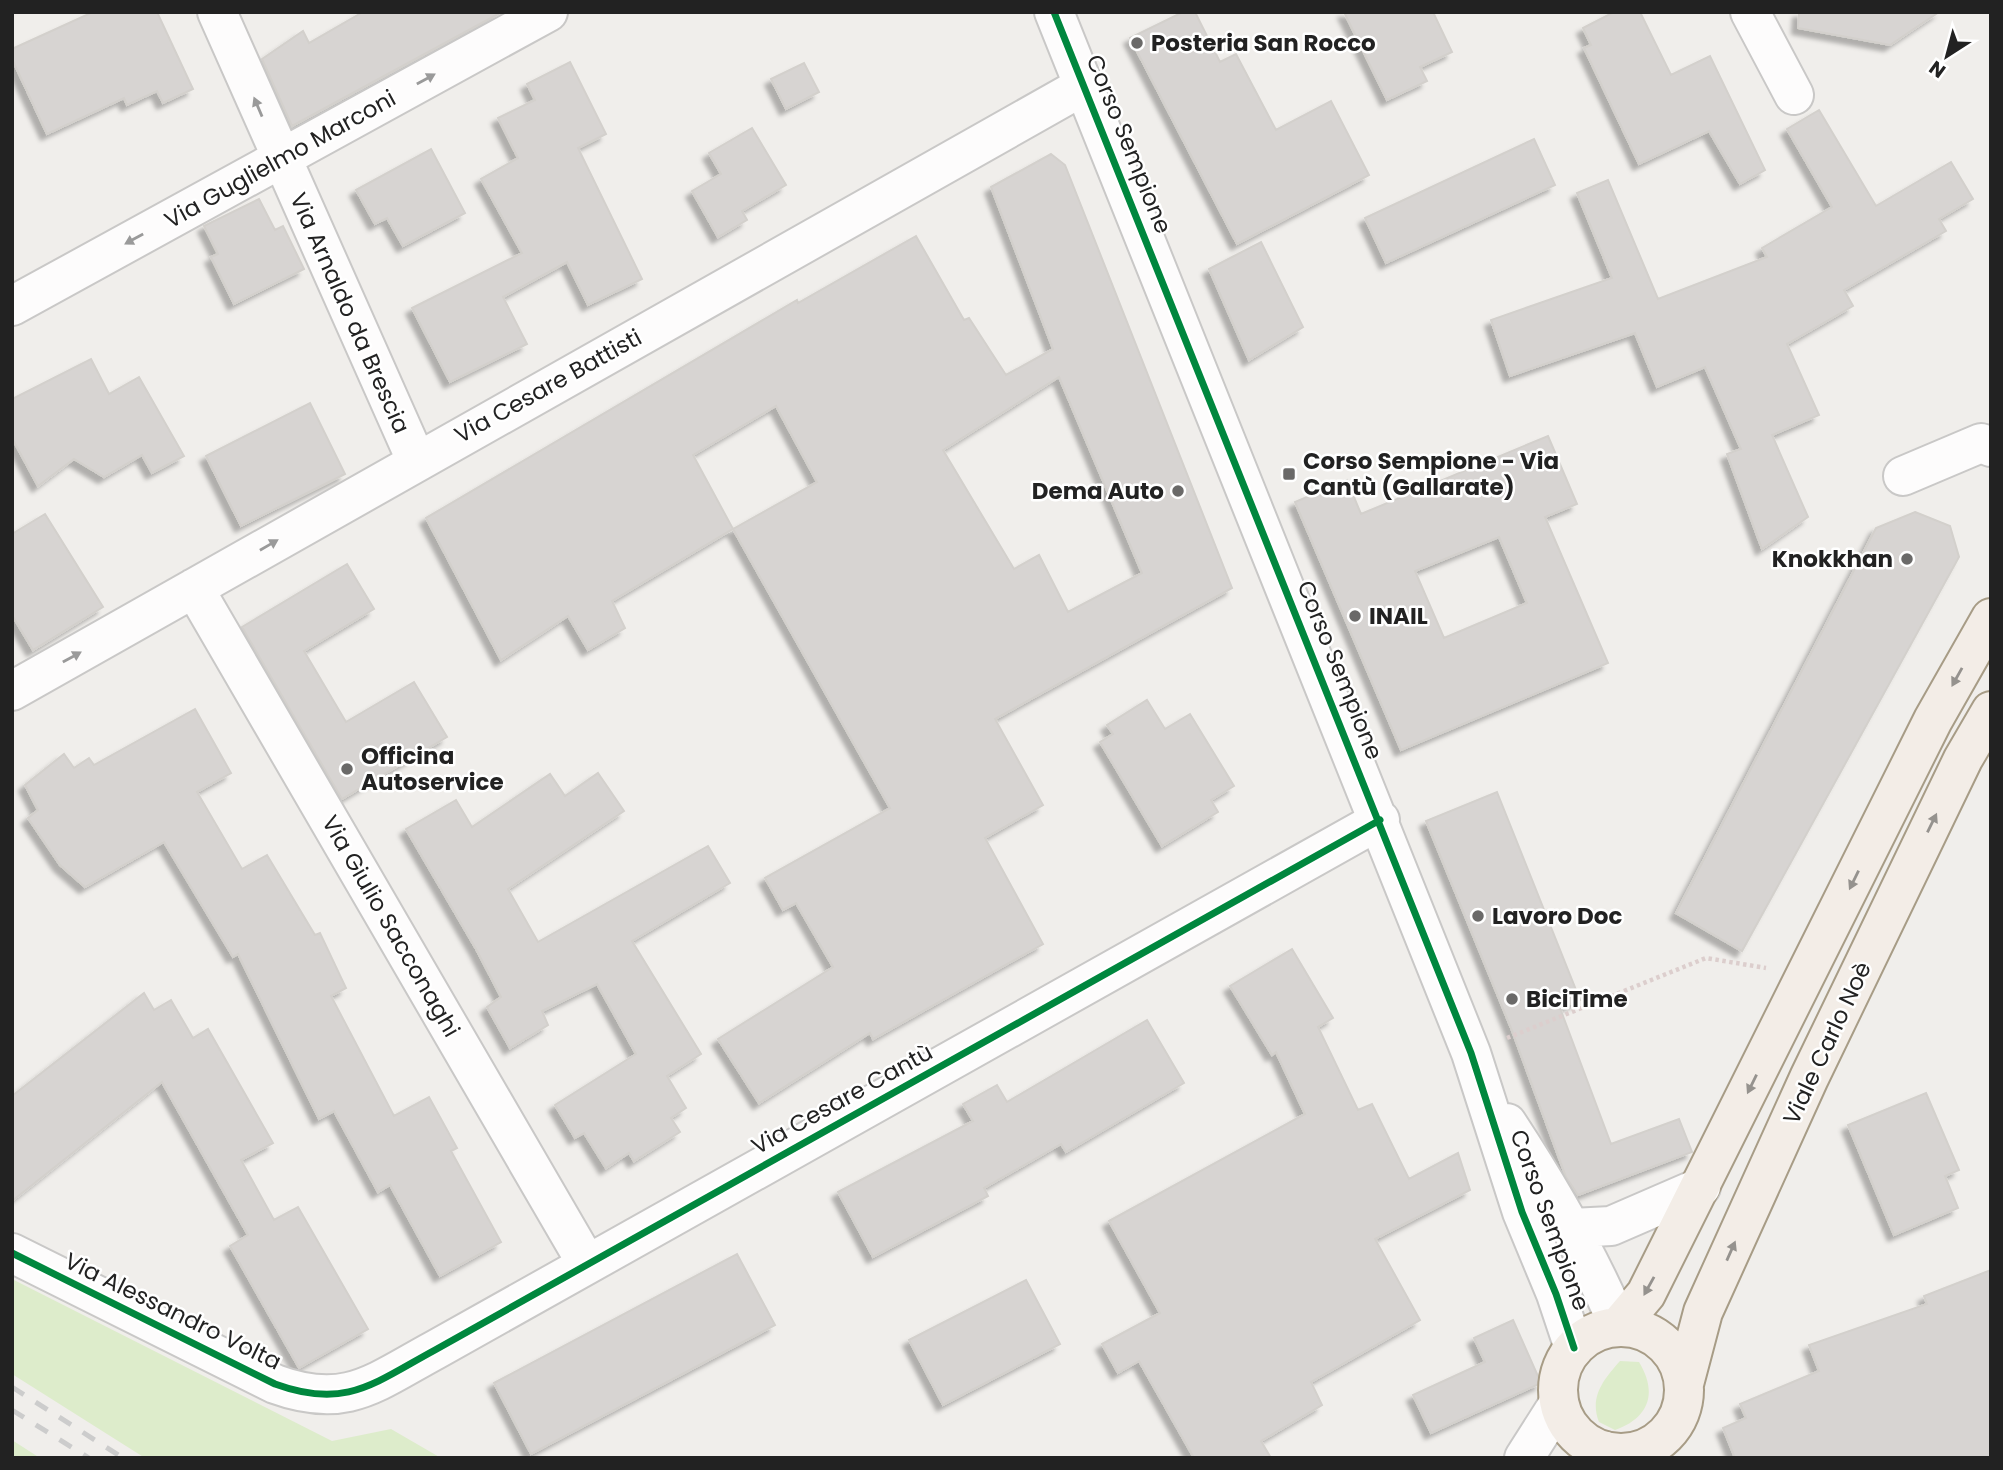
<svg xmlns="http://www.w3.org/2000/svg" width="2003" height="1470" viewBox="0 0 2003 1470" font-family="Poppins,sans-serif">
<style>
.grass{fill:#ddeccb}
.building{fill:#d7d4d2;stroke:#d3d0cc;stroke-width:2;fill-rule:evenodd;filter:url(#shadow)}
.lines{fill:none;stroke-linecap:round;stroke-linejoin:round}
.minor-casing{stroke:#c9c8c7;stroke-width:42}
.major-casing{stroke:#a79c86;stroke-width:42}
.path{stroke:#dccecd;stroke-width:4.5;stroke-dasharray:3.5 3.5;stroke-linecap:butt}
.minor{stroke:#fdfcfc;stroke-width:38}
.major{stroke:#f3ede7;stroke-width:38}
.rail{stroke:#ccc;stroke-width:5;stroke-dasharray:14 14;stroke-linecap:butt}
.cycleway-casing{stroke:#fff;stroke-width:11}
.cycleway{stroke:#00873e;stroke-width:7}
.oneway{fill:#9a9a9a}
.oneway2{fill:#95928e}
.poi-dot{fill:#6a6968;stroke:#fff;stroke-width:2.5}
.labels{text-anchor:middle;stroke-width:5;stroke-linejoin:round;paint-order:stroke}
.poi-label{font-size:23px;font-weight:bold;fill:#222;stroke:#fff;text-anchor:start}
.street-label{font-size:23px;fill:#222;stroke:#fff}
</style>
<defs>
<filter id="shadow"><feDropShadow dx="-6" dy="6" stdDeviation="2" flood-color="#0004"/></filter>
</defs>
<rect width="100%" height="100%" fill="#f0eeeb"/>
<path class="grass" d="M12 1279 332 1441 391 1429 441 1458H145L12 1374Z
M1620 1361 1639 1362C1658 1393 1649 1418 1615 1430L1599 1422C1589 1397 1604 1379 1620 1361Z
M12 1440 40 1458H12Z"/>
<path class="building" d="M93 12H157L193 89 163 103 157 91 127 105 124 98 47 134 12 59V49Z
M363 12H502L292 126 262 59 303 31 309 43Z
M1183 12H1195L1220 62 1236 54 1276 130 1331 101 1369 175 1237 244 1130 38Z
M1344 12H1433L1452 52 1420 67 1427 81 1387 100Z
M1614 12H1640L1671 75 1710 56 1765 170 1740 184 1709 131 1639 164 1584 48 1591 45 1583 28Z
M1799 12H1939L1890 45 1798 28Z
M570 62 606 134 578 148 642 279 588 305 567 262 503 297 527 344 450 382 412 308 522 253 481 179 518 158 498 118 535 100 527 84Z
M804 63 819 92 786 109 771 79Z
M1819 110 1876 206 1951 162 1973 199 1939 219 1946 231 1844 290 1853 306 1787 344 1819 415 1772 435 1808 517 1762 549 1727 454 1741 449 1705 367 1657 387 1635 333 1510 376 1491 320 1612 278 1577 193 1608 180 1658 299 1767 257 1762 248 1832 207 1787 129Z
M752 128 786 185 742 211 747 220 718 237 692 191 721 174 709 153Z
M1534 139 1555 185 1386 263 1365 218Z
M431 149 465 213 403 246 387 218 375 224 356 190Z
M1051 154 1065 165 1232 588 995 719 1043 805 985 838 1043 944 873 1039 870 1033 759 1103 718 1039 833 967 796 903 783 910 765 878 890 808 733 529 612 601 625 628 588 650 568 616 501 660 426 518 797 300 798 303 916 236 964 320 969 318 1006 375 1053 349 991 187ZM1059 377 1142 573 1068 612 1039 555 1014 569 943 450ZM776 406 817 482 733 529 693 455Z
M259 199 275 230 283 226 304 269 234 304 211 257 218 254 204 226Z
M1261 242 1303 327 1249 360 1209 269Z
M91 359 109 394 139 377 184 456 152 473 142 455 104 477 74 459 38 486 12 438V399Z
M310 403 345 474 241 526 206 456Z
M1548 436 1577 504 1545 517 1608 663 1401 750 1295 502 1347 480 1361 514ZM1499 537 1527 603 1444 638 1415 571Z
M1915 512 1950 526 1959 557 1742 951 1676 913 1876 528Z
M45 514 103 607 33 650 12 615V534Z
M347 564 374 609 304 651 346 722 414 682 447 737 342 799 242 627Z
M1147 700 1165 729 1190 714 1234 786 1211 800 1218 812 1162 846 1100 742 1113 734 1107 725Z
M195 709 231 773 197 792 242 869 267 855 315 935 320 933 346 988 331 996 394 1116 429 1097 457 1148 451 1151 501 1242 440 1276 390 1185 378 1192 334 1111 319 1119 238 954 233 957 164 842 85 887 60 865 28 818 38 810 25 785 64 754 74 768 89 758 94 765Z
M598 773 624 811 508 889 538 942 708 846 730 883 632 941 701 1054 667 1076 686 1108 671 1118 680 1132 634 1161 629 1153 606 1168 584 1133 575 1138 555 1105 636 1054 597 984 542 1011 548 1025 510 1048 487 1007 501 997 476 949 406 829 456 800 472 827 550 774 565 796Z
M1497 792 1580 1000 1560 1008 1611 1144 1679 1119 1692 1152 1578 1195 1566 1177 1511 1028 1426 821Z
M1292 949 1333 1018 1318 1027 1358 1110 1372 1104 1409 1179 1458 1153 1470 1190 1375 1239 1420 1320 1311 1382 1322 1405 1261 1441 1271 1458H1194L1139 1361 1118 1373 1102 1344 1160 1313 1109 1221 1305 1114 1276 1052 1272 1055 1230 986Z
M144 993 154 1010 171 1000 193 1038 208 1029 273 1143 241 1160 274 1220 298 1207 368 1329 299 1368 230 1246 248 1235 162 1082 12 1201V1096Z
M1147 1020 1184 1083 1066 1152 1061 1144 984 1188 988 1196 873 1257 838 1192 973 1121 963 1104 997 1085 1007 1102Z
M1926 1093 1959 1170 1945 1176 1958 1208 1894 1235 1848 1125Z
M737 1254 775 1325 531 1454 494 1383Z
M1991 1270V1458H1735L1723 1428 1746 1418 1740 1404 1819 1371 1809 1345 1927 1304 1924 1296Z
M1026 1280 1060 1344 943 1405 909 1340Z
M1513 1320 1541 1383 1431 1433 1413 1395 1485 1362 1474 1338Z"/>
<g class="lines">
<g class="minor-casing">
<path id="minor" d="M217 12 416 460
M1054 12 1471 1053 1522 1212 1556 1294 1574 1348
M1750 12 1794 95
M12 306 548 12
M1903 476 1981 443 1991 447
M194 588 587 1264
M12 691 1085 85
M1507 1123C1550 1188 1588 1254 1619 1326
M1572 1228 1611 1226 1701 1187
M12 1253 275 1384C346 1410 374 1383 435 1350L1380 820
M1524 1458 1559 1403
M1598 1458 1605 1451"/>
</g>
<g class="major-casing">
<path id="major" d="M1619 1326 1646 1294 1933 720 1991 618
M1558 1390a63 63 0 1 1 126 0a63 63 0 1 1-126 0Z
M1684 1384 1703 1312 1809 1078 1963 759 1991 711"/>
</g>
<path class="path" d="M1507 1038 1706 958 1766 968"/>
<use href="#minor" class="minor"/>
<use href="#major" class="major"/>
<path class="rail" d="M12 1387 123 1458
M12 1410 89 1458"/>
<g class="cycleway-casing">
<path id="cycleway" d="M1054 12 1471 1053 1522 1212 1556 1294 1574 1348
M12 1253 275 1384C346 1410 374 1383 435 1350L1380 820"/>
</g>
<use href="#cycleway" class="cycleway"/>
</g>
<defs><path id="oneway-solid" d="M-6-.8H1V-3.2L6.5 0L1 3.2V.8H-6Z" transform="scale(1.75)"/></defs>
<g class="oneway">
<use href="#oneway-solid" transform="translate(426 79) rotate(-29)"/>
<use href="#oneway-solid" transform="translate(258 107) rotate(-113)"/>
<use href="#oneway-solid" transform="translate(134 239) rotate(151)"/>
<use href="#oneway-solid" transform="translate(269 545) rotate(-30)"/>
<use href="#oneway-solid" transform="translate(72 657) rotate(-29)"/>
</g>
<g class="oneway2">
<use href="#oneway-solid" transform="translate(1957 677) rotate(119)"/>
<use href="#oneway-solid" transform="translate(1932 823) rotate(-64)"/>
<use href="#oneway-solid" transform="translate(1854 880) rotate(116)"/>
<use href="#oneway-solid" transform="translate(1752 1084) rotate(116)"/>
<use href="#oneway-solid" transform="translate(1731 1251) rotate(-66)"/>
<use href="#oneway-solid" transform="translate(1649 1286) rotate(119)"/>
</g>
<g class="poi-dot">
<circle cx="1137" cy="43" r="7"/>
<rect x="1282" y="467" width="14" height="14" rx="3.5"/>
<circle cx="1178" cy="491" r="7"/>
<circle cx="1907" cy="559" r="7"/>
<circle cx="1355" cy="616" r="7"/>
<circle cx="347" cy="769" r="7"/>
<circle cx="1478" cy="916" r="7"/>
<circle cx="1512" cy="999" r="7"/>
</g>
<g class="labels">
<g class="poi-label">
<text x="1151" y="51">Posteria San Rocco</text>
<text x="1303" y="469">Corso Sempione - Via<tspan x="1303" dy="26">Cantù (Gallarate)</tspan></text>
<text x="1164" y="499" text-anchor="end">Dema Auto</text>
<text x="1893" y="567" text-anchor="end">Knokkhan</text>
<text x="1369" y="624">INAIL</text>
<text x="361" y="764">Officina<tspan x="361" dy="26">Autoservice</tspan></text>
<text x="1492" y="924">Lavoro Doc</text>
<text x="1526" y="1007">BiciTime</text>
</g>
<g class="street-label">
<text transform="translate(1129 144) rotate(68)" y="8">Corso Sempione</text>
<text transform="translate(280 159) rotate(-29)" y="8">Via Guglielmo Marconi</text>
<text transform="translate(350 313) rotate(66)" y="8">Via Arnaldo da Brescia</text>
<text transform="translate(548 386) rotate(-29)" y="8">Via Cesare Battisti</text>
<text transform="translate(1340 670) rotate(68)" y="8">Corso Sempione</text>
<text transform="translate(391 926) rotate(60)" y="8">Via Giulio Sacconaghi</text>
<text transform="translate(1827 1043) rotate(-65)" y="8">Viale Carlo Noè</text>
<text transform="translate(842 1099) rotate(-29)" y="8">Via Cesare Cantù</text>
<text transform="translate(1550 1220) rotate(70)" y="8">Corso Sempione</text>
<text transform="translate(173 1311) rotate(26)" y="8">Via Alessandro Volta</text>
</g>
</g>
<rect width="2003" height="1470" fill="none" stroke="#222222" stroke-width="28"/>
<g transform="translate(1947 56) rotate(216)" stroke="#ffffff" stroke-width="5" paint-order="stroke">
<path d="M0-5L12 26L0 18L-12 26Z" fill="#222222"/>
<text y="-10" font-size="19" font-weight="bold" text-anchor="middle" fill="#222222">N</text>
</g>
</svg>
